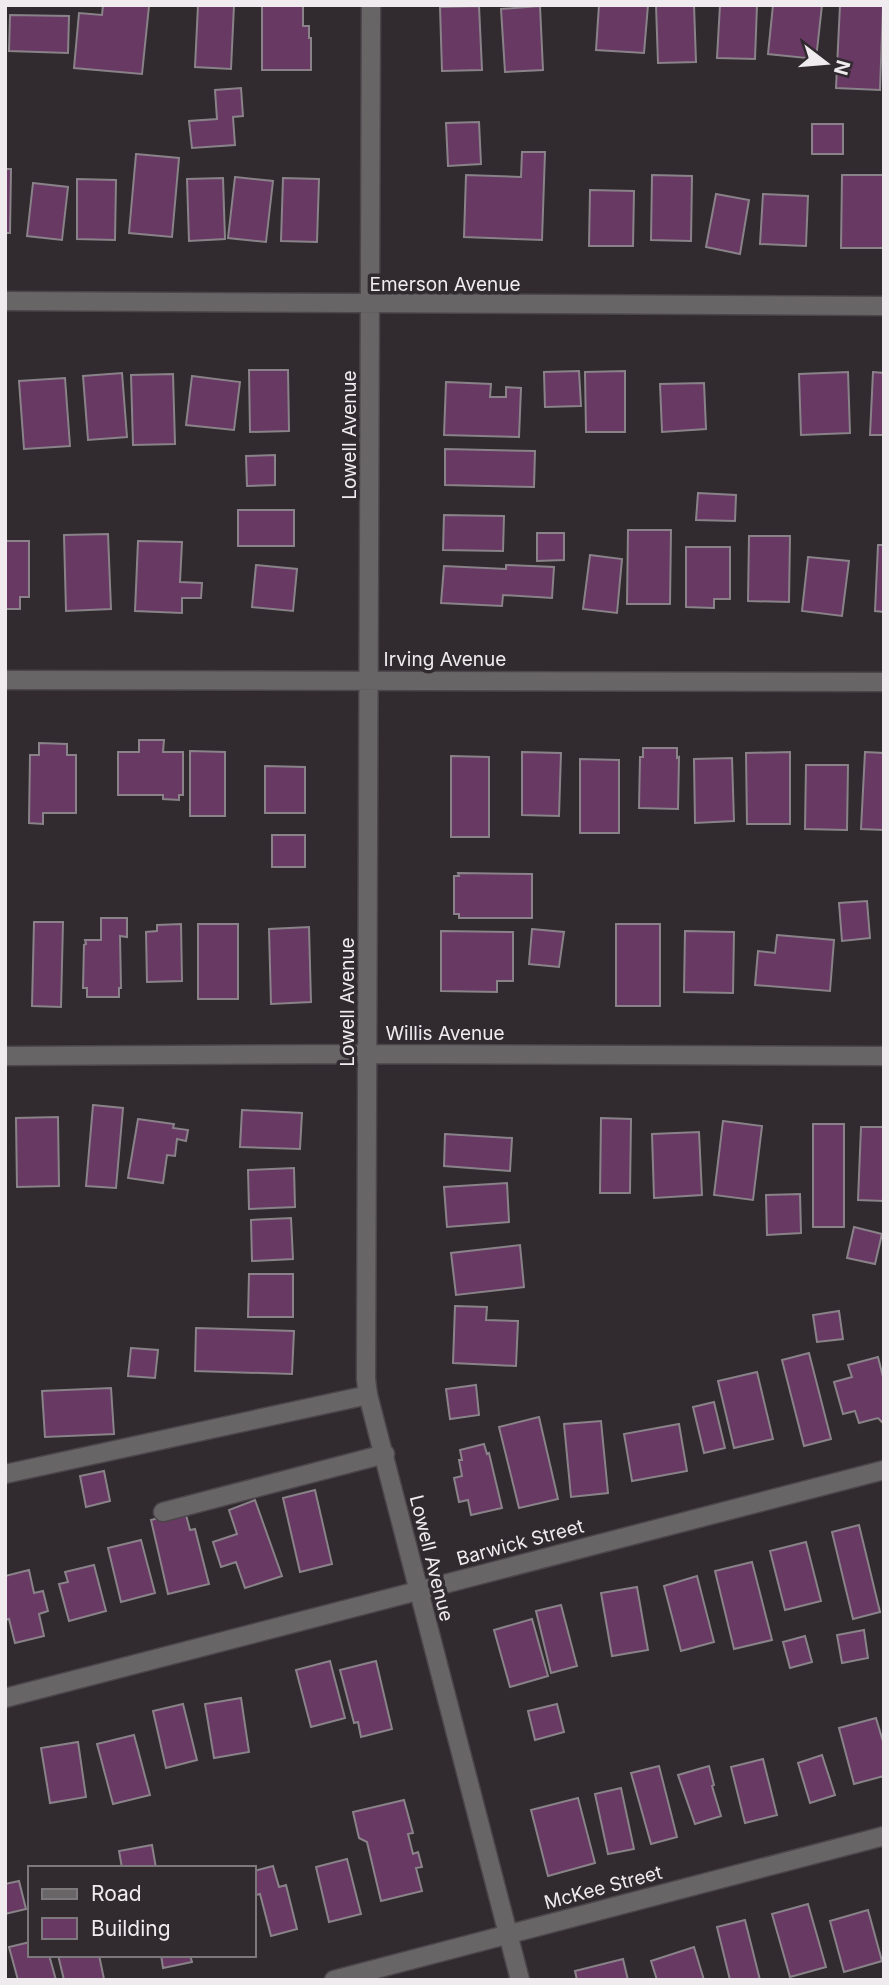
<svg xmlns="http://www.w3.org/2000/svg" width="889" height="1985" viewBox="0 0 889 1985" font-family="Inter,sans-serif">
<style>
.building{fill:#673963;stroke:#898288;stroke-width:2}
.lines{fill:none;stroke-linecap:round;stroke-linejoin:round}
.service-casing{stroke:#4c464b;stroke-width:21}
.minor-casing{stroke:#4c464b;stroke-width:21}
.service{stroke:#686567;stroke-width:18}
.minor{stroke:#686567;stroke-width:18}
.labels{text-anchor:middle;stroke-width:7;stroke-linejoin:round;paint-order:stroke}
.street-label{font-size:19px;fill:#efebee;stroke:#312b30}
</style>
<rect width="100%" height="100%" fill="#312b30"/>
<path class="building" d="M103 5 149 6 142 74 74 68 79 13 102 15Z
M198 5H234L231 69 195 67Z
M262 5H303V26H309V38H311V70H262Z
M599 5H648L644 53 596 50Z
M656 5H694L696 62 658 63Z
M720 5H757L755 59 717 58Z
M773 5H822L816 59 768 54Z
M840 5H883L880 90 836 88Z
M479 6 482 70 442 71 440 7Z
M540 6 543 70 505 72 501 9Z
M10 15 69 16 68 53 9 51Z
M241 88 243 116 233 117 235 145 192 148 189 121 217 119 215 90Z
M479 122 481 164 448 166 446 123Z
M812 124H843V154H812Z
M522 152H545L542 240 464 237 466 175 521 177Z
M136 154 179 158 172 237 129 233Z
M5 169H11L10 233H5Z
M652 175 692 176 691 241 651 240Z
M842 175H884V248H841Z
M235 177 273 181 266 242 228 238Z
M223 178 225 239 189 241 187 179Z
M283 178 319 179 317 242 281 241Z
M77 179 116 180 115 240 77 239Z
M33 183 68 187 62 240 27 236Z
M590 190 634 191 633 246H589Z
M716 194 749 200 740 254 706 247Z
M763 194 808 196 806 246 760 244Z
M249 370H288L289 431 250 432Z
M579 371 581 406 545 407 544 372Z
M625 371V432H586L585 372Z
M848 372 850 433 801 435 799 374Z
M873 372 884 373V435H870Z
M122 373 127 437 88 440 83 376Z
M173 374 175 444 133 445 131 375Z
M192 376 240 382 234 430 186 425Z
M65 378 70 446 24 449 19 381Z
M446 382 491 384 490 397H506V387L521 388 519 437 444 435Z
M704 383 706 429 662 432 660 384Z
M445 449 535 451 534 487 445 485Z
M275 455V485L247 486 246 456Z
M698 493 736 495 735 521 696 520Z
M238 510H294V546H238Z
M444 515 504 516 503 551 443 550Z
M628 530H671L670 604H627Z
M537 533H564V560L537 561Z
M108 534 111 609 66 611 64 535Z
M749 536H790L789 602 748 601Z
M5 541H29V597H20V609H5Z
M138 541 182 542 180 582 202 583 201 598H182V613L135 611Z
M878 545H884V612L875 611Z
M686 547H730V599H714V608L686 607Z
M590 555 622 559 617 613 583 609Z
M808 557 849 561 842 616 802 611Z
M256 565 297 569 293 611 252 607Z
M506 565 554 567 552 598 503 595 502 606 441 603 444 566 506 569Z
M139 740H164L163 752H183V795H179V800L163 799V795H118V752H139Z
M39 743 67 744V755H76V813H43V824L29 823 30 755H39Z
M643 748H677V758L679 757 678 809 639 808 640 757H643Z
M190 751 225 752V816H190Z
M522 752 561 753 559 816 522 815Z
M790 752V824H747L746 753Z
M865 752 884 753V830L861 829Z
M451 756 489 757V837H451Z
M732 758 734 821 695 823 694 759Z
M580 759 619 760V833H580Z
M806 765H848L847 830 805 829Z
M265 766 305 767V813H265Z
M272 835H305V867H272Z
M458 873 532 874V918H459V914H454V876H459Z
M867 901 870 938 842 941 839 903Z
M101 918H127V937L120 936 121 988H119V997H87V988H83L84 945 86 944 85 940H101Z
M34 922H63L61 1007 32 1006Z
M181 924 182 981 147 982 146 932 157 931V925Z
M198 924H238V999H198Z
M616 924H660V1006H616Z
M309 927 311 1002 271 1004 269 929Z
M532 929 564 932 559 967 529 964Z
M441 931 513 932V981H497V992L441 991Z
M685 931 734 932 733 993 684 992Z
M777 935 834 940 830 991 755 985 758 951 775 953Z
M93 1105 123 1108 116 1188 86 1186Z
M242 1110 302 1113 300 1149 240 1147Z
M58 1117 59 1186 17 1187 16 1118Z
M601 1118 631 1119 630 1193H600Z
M138 1119 174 1124 173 1128 188 1130 186 1141 177 1139 175 1156 167 1155 163 1183 128 1178Z
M723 1121 762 1126 753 1200 714 1195Z
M813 1124H844V1227H813Z
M861 1127H884V1201L858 1200Z
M699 1132 702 1195 654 1198 652 1134Z
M445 1134 512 1138 510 1171 444 1166Z
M294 1168 295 1207 249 1209 248 1170Z
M507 1183 509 1222 447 1227 444 1187Z
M800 1194 801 1233 767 1235 766 1195Z
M291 1218 293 1259 252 1261 251 1220Z
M854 1227 882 1234 875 1264 847 1258Z
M520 1245 524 1287 456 1295 451 1253Z
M249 1274H293V1317H248Z
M455 1306 487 1307 486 1320 518 1321 516 1366 453 1363Z
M839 1311 843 1339 817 1342 813 1315Z
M196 1328 294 1331 292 1374 195 1371Z
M131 1348 158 1350 155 1378 128 1376Z
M809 1353 831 1439 804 1446 782 1360Z
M878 1357 884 1381V1424L878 1418 859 1423 855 1411 843 1414 834 1382 852 1377 848 1365Z
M757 1372 773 1439 734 1448 718 1381Z
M476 1385 479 1415 450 1419 446 1389Z
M111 1388 114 1434 45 1437 42 1391Z
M714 1402 725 1448 704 1453 693 1407Z
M539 1417 558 1499 519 1508 499 1427Z
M601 1421 608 1493 571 1497 564 1424Z
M679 1424 687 1471 632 1481 624 1434Z
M484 1444 487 1454 489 1453 502 1508 471 1515 468 1500 459 1502 454 1478 462 1476 459 1460H462L460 1450Z
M104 1471 110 1501 86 1507 80 1476Z
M315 1490 332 1564 300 1572 283 1498Z
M255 1500 282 1576 245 1588 236 1562 221 1567 213 1542 237 1534 229 1510Z
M185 1511 190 1530 195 1529 209 1584 168 1594 151 1520Z
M859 1525 880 1612 853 1619 832 1532Z
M141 1540 155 1593 121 1602 108 1548Z
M806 1542 821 1601 785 1610 770 1551Z
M752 1562 772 1640 734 1649 715 1571Z
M94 1565 106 1611 69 1621 59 1584 68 1582 65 1572Z
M29 1570 34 1593 43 1591 48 1611 39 1614 44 1636 15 1643 9 1619 5 1620V1576Z
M697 1576 714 1642 681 1651 664 1586Z
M637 1587 648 1650 612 1656 601 1593Z
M561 1605 577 1666 551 1673 536 1611Z
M532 1619 548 1676 510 1687 494 1630Z
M864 1630 868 1658 842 1663 837 1635Z
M805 1636 812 1662 790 1668 783 1642Z
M330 1661 345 1718 311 1727 296 1670Z
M376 1661 392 1729 361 1737 358 1722 354 1723 340 1670Z
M241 1698 249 1752 214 1758 205 1704Z
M183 1704 197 1760 166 1768 153 1711Z
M557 1704 564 1732 535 1740 528 1711Z
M876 1718 884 1745V1776L854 1784 839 1728Z
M134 1735 150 1795 113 1804 97 1744Z
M78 1742 86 1797 50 1803 41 1748Z
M822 1755 835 1795 810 1803 798 1763Z
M763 1759 777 1815 745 1823 731 1767Z
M659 1766 677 1837 651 1844 631 1773Z
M709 1766 714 1785 712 1786 721 1816 695 1824 678 1775Z
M621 1788 634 1849 608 1854 595 1794Z
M578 1798 595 1863 548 1876 531 1810Z
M404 1800 413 1833 408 1834 413 1854 418 1852 422 1867 416 1868 422 1891 381 1901 367 1842 359 1838 353 1812Z
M152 1845 156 1868H122L119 1851Z
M347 1859 361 1914 329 1922 316 1867Z
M273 1866 279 1887 286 1885 297 1929 271 1936 260 1894 256 1895 254 1871Z
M19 1881 26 1909 5 1914V1884Z
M808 1904 826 1967 790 1977 772 1914Z
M868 1910 882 1961 844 1972 830 1921Z
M745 1920 760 1980H730L717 1927Z
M30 1942V1955H49L56 1980H18L9 1947Z
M694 1947 704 1980H657L651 1961Z
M58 1955H99L104 1979 64 1980Z
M161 1955H190L192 1962 163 1968Z
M623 1959 628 1980H577L575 1971Z"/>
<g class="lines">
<g class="service-casing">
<path id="service" d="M5 1474 368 1395
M163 1512 385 1454"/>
</g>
<g class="minor-casing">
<path id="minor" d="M371 5 366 1379 368 1395 520 1980
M5 301 884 306
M5 680 884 682
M5 1056 367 1054 884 1056
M5 1698 884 1470
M334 1980 884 1836"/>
</g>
<use href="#service" class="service"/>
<use href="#minor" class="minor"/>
</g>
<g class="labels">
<g class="street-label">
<text x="445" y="291">Emerson Avenue</text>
<text transform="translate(349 435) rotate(-90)" y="7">Lowell Avenue</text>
<text x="445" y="666">Irving Avenue</text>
<text transform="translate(347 1002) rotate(-90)" y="7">Lowell Avenue</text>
<text x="445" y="1040">Willis Avenue</text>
<text transform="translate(520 1542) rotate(-15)" y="7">Barwick Street</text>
<text transform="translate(432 1558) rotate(76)" y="7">Lowell Avenue</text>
<text transform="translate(603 1887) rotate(-15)" y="7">McKee Street</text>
</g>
</g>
<rect width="889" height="1985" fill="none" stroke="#efebee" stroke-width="14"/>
<rect x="28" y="1866" width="228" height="91" fill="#312b30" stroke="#7d787c" stroke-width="2"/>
<rect x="42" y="1889" width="35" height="10" fill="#686567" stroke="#7d787c" stroke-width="2"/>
<text x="91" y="1901" font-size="21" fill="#efebee">Road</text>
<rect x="42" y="1918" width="35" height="21" fill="#673963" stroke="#7d787c" stroke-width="2"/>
<text x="91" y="1936" font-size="21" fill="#efebee">Building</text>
<g transform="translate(826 63) rotate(106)" stroke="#312b30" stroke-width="5" paint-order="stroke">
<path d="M0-5L12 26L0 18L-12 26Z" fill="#efebee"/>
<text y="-10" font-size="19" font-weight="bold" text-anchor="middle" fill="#efebee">N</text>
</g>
</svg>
